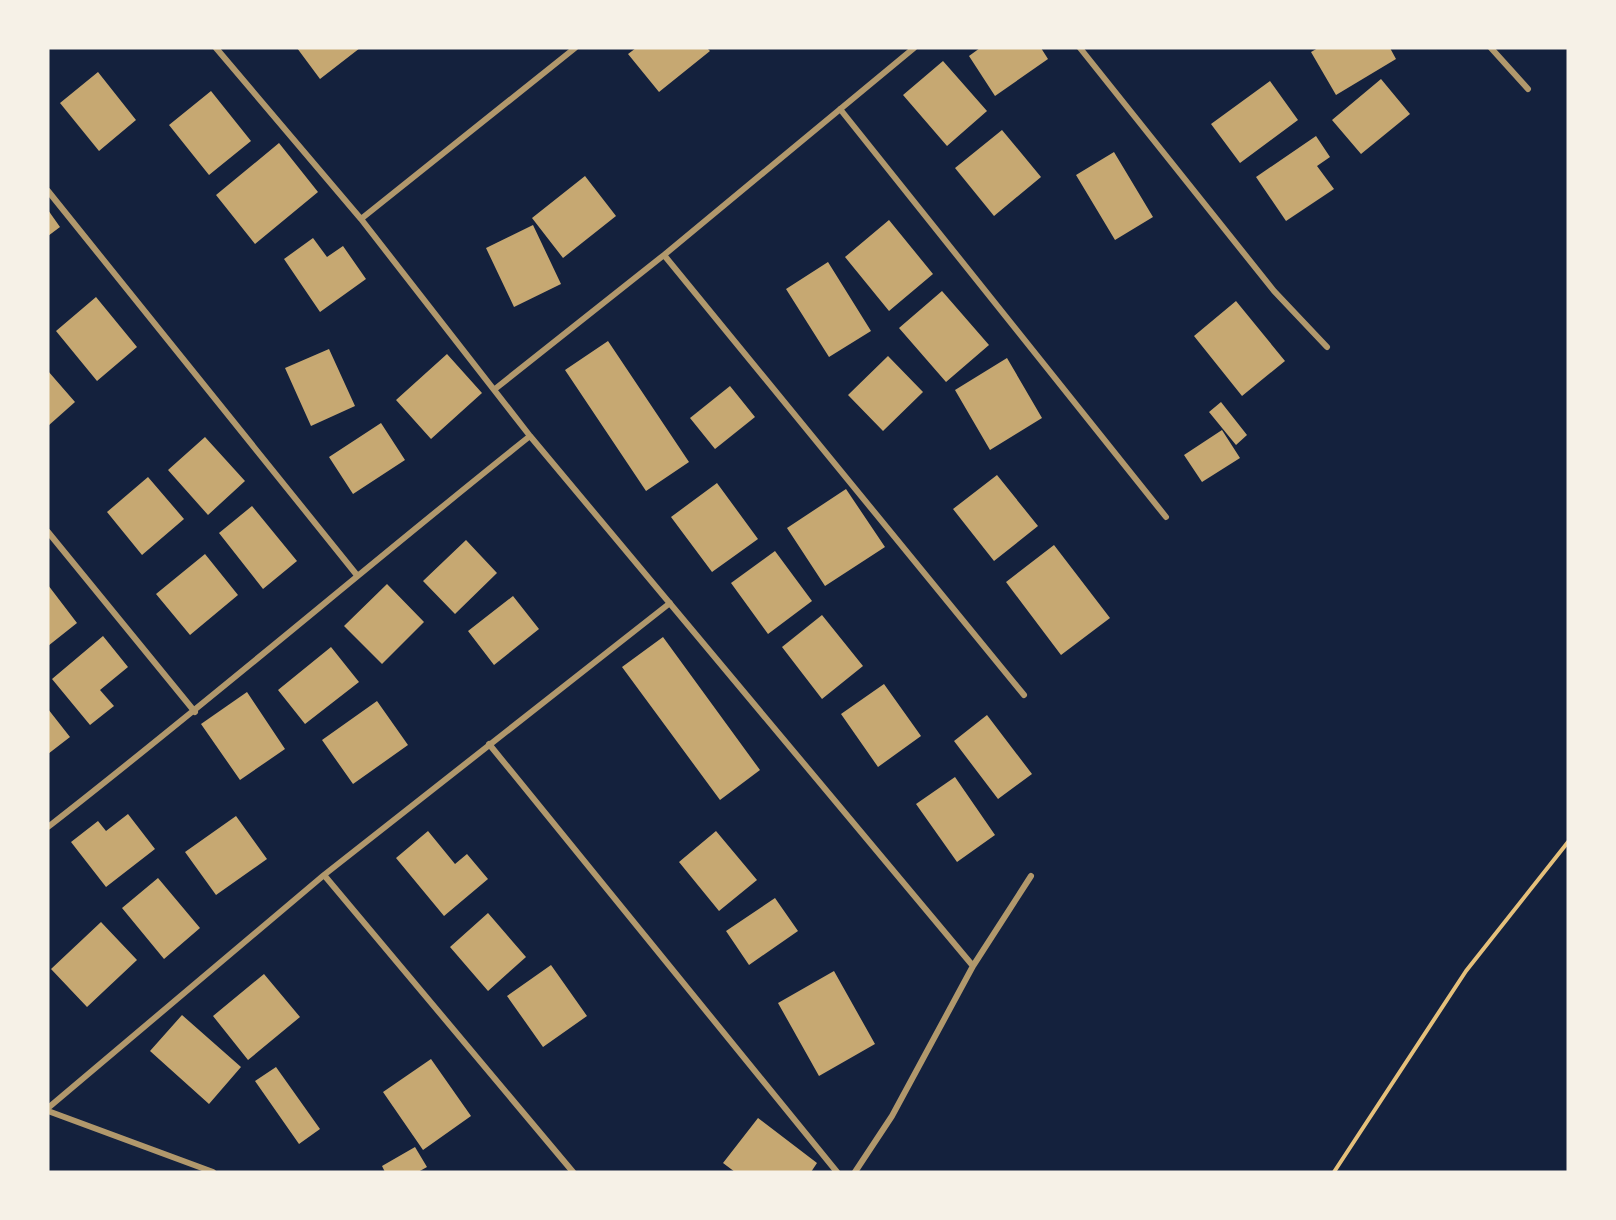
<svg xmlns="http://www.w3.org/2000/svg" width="1616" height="1220" viewBox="0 0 1616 1220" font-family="Ubuntu,sans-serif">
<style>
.building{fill:#c6a872}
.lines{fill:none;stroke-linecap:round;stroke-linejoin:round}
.path{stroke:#e5c07b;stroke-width:4}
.minor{stroke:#b1986c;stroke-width:6}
</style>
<rect width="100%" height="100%" fill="#14213d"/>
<path class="building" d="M297 48H360L320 79Z
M636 48H707L710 51 659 92 628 54Z
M980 48H1041L1048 59 995 96 969 56Z
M1318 48H1390L1396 59 1336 95 1311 52Z
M943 61 987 111 947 146 903 95Z
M98 72 136 120 99 151 60 103Z
M1381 79 1410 114 1361 154 1332 120Z
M1270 81 1298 120 1240 163 1211 124Z
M211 91 251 141 209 175 169 125Z
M1002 130 1041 177 994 216 955 168Z
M1316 136 1330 157 1317 166 1334 189 1286 221 1256 177Z
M279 143 318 192 255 244 216 195Z
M1114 152 1153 217 1115 240 1076 175Z
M585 176 616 216 563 258 532 218Z
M48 210 60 227 48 236Z
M889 220 933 274 889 311 845 257Z
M533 225 561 284 514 307 486 248Z
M313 238 327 257 343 246 366 279 320 312 284 259Z
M828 262 871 331 829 357 786 289Z
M942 291 989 345 946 382 899 328Z
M96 297 137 347 97 381 56 331Z
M1236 301 1285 361 1242 396 1194 336Z
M608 341 689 462 646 491 565 370Z
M329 349 355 406 311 426 285 368Z
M447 354 482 393 431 439 396 400Z
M888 356 923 392 883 431 848 395Z
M1007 358 1042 418 990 450 955 390Z
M48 371 75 402 48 426Z
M730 386 755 417 715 449 690 418Z
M1221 402 1247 435 1236 445 1209 412Z
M381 423 405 460 353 494 329 457Z
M1222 430 1240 458 1202 482 1184 455Z
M205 437 245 481 208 515 168 470Z
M997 475 1038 526 994 561 953 509Z
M148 477 184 519 142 555 107 512Z
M717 483 758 539 712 572 671 517Z
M846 489 885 547 825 586 787 528Z
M252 506 297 561 263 589 219 533Z
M466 540 497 573 455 614 423 581Z
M1054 545 1110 618 1061 655 1006 582Z
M775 551 812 601 768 634 731 583Z
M205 554 238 595 190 635 156 594Z
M387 584 424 622 382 664 344 626Z
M48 585 77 623 48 646Z
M513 596 539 629 494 665 468 631Z
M822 615 863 666 822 699 782 647Z
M103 636 128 667 100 690 114 706 90 725 52 679Z
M663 637 760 770 720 800 622 667Z
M331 647 359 682 305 724 278 690Z
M884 684 921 736 878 767 841 714Z
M247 692 285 749 240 780 201 724Z
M377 701 408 745 353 784 322 740Z
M48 709 70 737 48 754Z
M987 715 1032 774 998 799 954 741Z
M955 777 995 835 957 862 916 804Z
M128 814 155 849 106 887 71 842 98 821 106 831Z
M236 816 267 859 216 895 185 852Z
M428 831 455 864 467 854 488 879 444 916 396 858Z
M716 831 757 880 719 911 679 862Z
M158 878 200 928 164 959 122 908Z
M775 898 798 931 749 965 726 931Z
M488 913 526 957 488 991 450 947Z
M101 922 137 960 87 1007 51 969Z
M551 965 587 1016 543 1047 507 996Z
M834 971 875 1044 819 1076 778 1003Z
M264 974 300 1017 248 1060 213 1016Z
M182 1015 241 1067 209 1104 150 1051Z
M431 1059 471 1116 423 1150 383 1092Z
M276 1067 320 1129 299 1144 255 1081Z
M758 1118 817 1163 811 1172H735L723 1163Z
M415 1147 427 1167 418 1172H385L382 1166Z"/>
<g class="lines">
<path class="path" d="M1334 1172 1466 971 1568 842"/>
<path class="minor" d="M216 48 361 219 530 436 973 966
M1080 48 1274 291 1327 347
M1491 48 1528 89
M840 109 1166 517
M48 191 356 574
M361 219 575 48
M664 255 1024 695
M495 389 664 255 914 48
M48 532 195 712
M489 744 837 1172
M48 827C211 700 368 565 530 436
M324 875 573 1172
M48 1108 324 875 670 603
M48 1111 213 1172
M855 1172 892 1116 973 966 1031 876"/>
</g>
<rect width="1616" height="1220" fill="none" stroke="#f6f1e7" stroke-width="99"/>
</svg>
